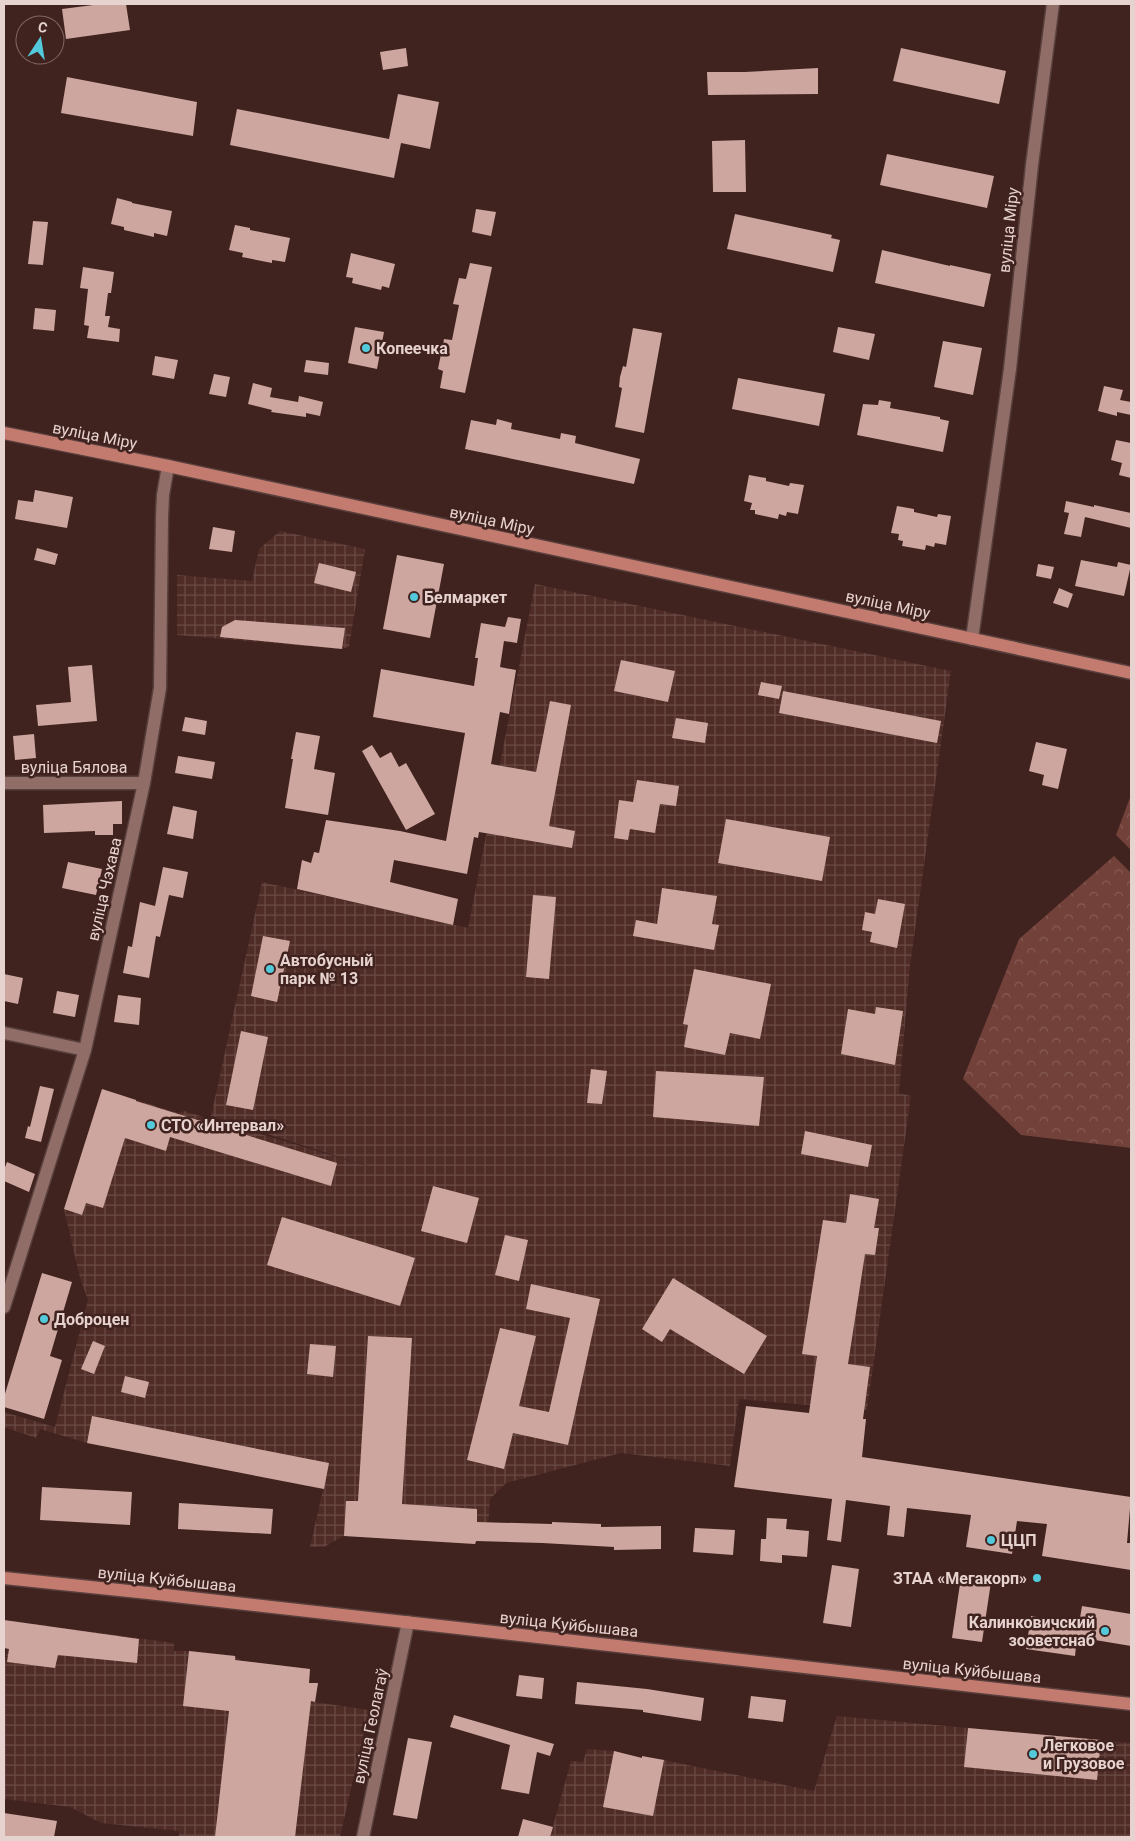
<svg xmlns="http://www.w3.org/2000/svg" width="1135" height="1841" viewBox="0 0 1135 1841" font-family="Roboto,sans-serif">
<style>
.industrial{fill:url(#industrial-grid)}
.forest{fill:url(#forest-crowns)}
.building{fill:#cca69f}
.lines{fill:none;stroke-linecap:round;stroke-linejoin:round}
.minor-casing{stroke:#573f3c;stroke-width:15}
.major-casing{stroke:#573f3c;stroke-width:15}
.minor{stroke:#916d68;stroke-width:12}
.major{stroke:#c37a6f;stroke-width:12}
.poi-dot{fill:#53cadc;stroke:#40221e;stroke-width:2}
.labels{text-anchor:middle;stroke-width:5;stroke-linejoin:round;paint-order:stroke}
.street-label{font-size:16px;fill:#e6d2cf;stroke:#40221e}
.poi-label{font-size:16px;font-weight:bold;fill:#e6d2cf;stroke:#40221e;text-anchor:start}
</style>
<defs>
<pattern id="industrial-grid" width="8" height="8" patternUnits="userSpaceOnUse" patternTransform="scale(1.25)"><rect width="8" height="8" fill="#502c27"/><path d="M0 4h8M4 0v8" fill="none" stroke="#694a45"/></pattern>
<pattern id="forest-crowns" width="20" height="18" patternUnits="userSpaceOnUse" patternTransform="scale(1.25)"><rect width="20" height="18" fill="#72413a"/><path d="M2 6a3 3 0 1 1 6 0M12 15a3 3 0 1 1 6 0" fill="none" stroke="#865c55"/></pattern>
</defs>
<rect width="100%" height="100%" fill="#40221e"/>
<path class="industrial" d="M280 531 365 549 349 647 342 649 177 635V575L252 581 259 549Z
M535 584 951 671 910 966 899 1093 911 1096 867 1410 739 1399 730 1466 621 1453 506 1483 490 1499 488 1528 475 1544 344 1536 324 1547H310L323 1489 87 1443 40 1429 36 1438 4 1427V1412L55 1427 88 1300 80 1278 64 1209 102 1089 178 1113 184 1111 377 1169 211 1116 262 882 468 928Z
M12 1621 174 1643V1651H189L235 1656 242 1661 310 1669 309 1683H318L315 1702 369 1710 340 1837H179V1831L101 1823 70 1807 4 1799V1668Z
M837 1716 1131 1743V1837H550L571 1761 583 1762 587 1749 614 1751 633 1756 664 1760 814 1791Z"/>
<path class="forest" d="M1131 795V850L1116 835Z
M1114 856 1131 873V1148L1021 1135 963 1079 1019 939Z"/>
<path class="building" d="M101 4H126L130 30 66 39 62 9Z
M406 48 408 66 383 70 380 52Z
M901 48 1006 71 999 104 893 81Z
M818 68V94L708 95 707 72H745Z
M67 77 197 102 193 136 61 113Z
M398 94 439 102 430 149 401 143 394 178 230 145 237 109 389 139Z
M745 140 746 192H713L712 141Z
M887 154 994 176 987 208 880 185Z
M117 198 132 202V203L172 211 167 236 154 233V237L124 230V227L111 224Z
M476 209 496 212 491 236 472 232Z
M735 214 832 235 831 238 840 240 833 272 727 249Z
M33 221 48 222 43 265 28 264Z
M235 225 250 228V230L290 238 285 262 272 260V263L242 257 243 253 229 250Z
M882 250 950 266V265L991 274 984 307 875 283Z
M351 253 395 264 389 288 382 286 381 290 352 283 353 278 346 277Z
M470 263 492 267 465 393 440 388 443 371 438 369 444 339 452 340 459 305 453 304 459 278 466 279Z
M83 267 114 272 111 293H108L105 316H110L108 327 120 329 119 342 87 338 89 326 84 325 88 289 80 288Z
M35 308 56 310 54 331 33 329Z
M355 327 384 332 377 369 348 363Z
M838 327 875 334 869 360 833 352Z
M633 328 662 333 644 433 615 427 622 388 619 387 620 377 623 366 626 367Z
M943 341 982 348 973 395 934 387Z
M155 356 178 360 174 379 152 375Z
M306 360 329 363 328 375 304 372Z
M214 374 230 377 226 397 209 394Z
M738 378 825 394 819 426 732 409Z
M253 383 272 388 270 397 298 402 299 396 323 402 320 416 306 413V417L271 412 272 410 248 404Z
M1104 386 1123 390 1120 400 1131 402V415L1117 412V416L1098 411Z
M879 400 891 402 890 408 940 417V419L949 421 943 452 857 435 863 404 878 405Z
M497 419 512 423 511 429 560 439 561 433 576 436 575 443 640 459 634 484 465 449 471 420 496 425Z
M1116 440 1131 443V478L1119 475 1122 463 1111 460Z
M749 475 766 478V481L789 486 790 483 804 485 798 514 787 512 786 516 779 514 778 519 755 514V510H750L752 503 744 501Z
M35 490 73 497 67 528 15 519 18 500 33 502Z
M1066 501 1094 507V505L1131 513V528L1085 517 1081 537 1064 534 1069 513 1064 512Z
M897 506 914 509V512L937 517 938 514 951 516 946 545 935 543 934 547 926 545 925 550 902 546 903 541 898 540 899 534 891 533Z
M213 527 235 531 232 552 209 549Z
M37 548 58 554 55 565 34 560Z
M397 555 444 564 430 638 383 629Z
M1081 560 1117 567 1118 562 1131 565 1124 596 1075 586Z
M319 563 356 572 351 592 314 583Z
M1038 564 1054 567 1051 579 1036 576Z
M1059 588 1073 594 1068 608 1053 603Z
M508 617 521 619 517 643 504 641 500 667 516 670 509 714 500 712 491 764 536 772 550 701 571 705 549 826 575 831 572 848 479 832 478 838 474 837 467 874 394 860 390 882 458 899 453 925 297 889 302 860 311 863 314 852 319 853 326 820 400 831 446 841 465 733 373 717 381 669 474 686 478 658H475L481 623 505 627Z
M235 620 345 628 342 649 220 637 222 627Z
M621 660 675 671 668 702 614 691Z
M92 665 97 721 38 726 36 705 71 702 68 667Z
M761 682 782 686 779 699 758 695Z
M783 691 941 721 937 743 779 713Z
M185 717 207 721 205 735 182 731Z
M676 718 708 723 705 743 672 738Z
M296 732 320 736 314 769 335 773 328 815 285 808 293 759H291Z
M34 734 36 758 15 760 13 736Z
M1036 742 1067 749 1058 789 1042 785 1044 775 1029 771Z
M372 745 380 758 391 752 399 767 406 763 435 814 406 830 362 751Z
M178 756 215 762 212 779 175 773Z
M637 780 679 786 676 806 660 804 655 833 630 829 628 840 614 838 619 800 633 802Z
M122 801V824H113V835H95V831L44 833 43 805Z
M173 806 197 811 193 839 167 834Z
M726 819 830 837 822 881 718 863Z
M68 862 102 869 96 895 62 888Z
M163 867 188 872 183 898 169 895 160 937 156 936 149 978 123 973 128 946 132 947 140 902 155 906Z
M662 888 717 896 712 924 719 925 714 950 633 936 636 920 657 924Z
M533 895 556 897 549 979 526 977Z
M878 899 905 904 897 948 870 942 872 932 862 930 865 912 875 914Z
M263 936 290 941 277 1002 251 996Z
M694 969 771 984 760 1039 730 1033 725 1055 684 1047 688 1025 683 1024Z
M4 974 23 978 18 1004 4 1001Z
M57 991 79 995 75 1017 53 1013Z
M118 995 141 998 139 1025 114 1022Z
M876 1007 903 1011 895 1065 841 1054 848 1009 875 1014Z
M241 1031 268 1037 253 1110 226 1105Z
M591 1069 607 1071 602 1104 587 1103Z
M656 1071 764 1077 759 1126 653 1117Z
M40 1086 54 1089 41 1142 25 1138 28 1126 30 1127Z
M102 1089 136 1100V1101L337 1163 331 1186 170 1137 166 1151 125 1138 103 1208 86 1203 82 1215 64 1209Z
M805 1131 872 1145 868 1167 801 1154Z
M7 1162 35 1174 29 1192 4 1181V1170Z
M433 1186 479 1198 467 1243 421 1231Z
M850 1194 879 1199 874 1228H879L875 1255 865 1254 848 1364 870 1367 863 1419H866L862 1457 1131 1497 1127 1543H1131V1570L1042 1556 1047 1524 1017 1521 1012 1554 966 1547 971 1515 907 1508 904 1537 887 1535 890 1506 846 1500 841 1542 827 1540 832 1499 734 1487 746 1406 809 1413 817 1356 802 1354 823 1220 846 1223Z
M282 1217 415 1258 400 1306 267 1265Z
M505 1235 528 1240 519 1281 495 1275Z
M42 1273 72 1282 50 1356 62 1360 44 1419 4 1407V1397Z
M673 1278 767 1336 744 1374 670 1329 662 1342 642 1329Z
M531 1284 600 1299 568 1445 513 1433 504 1469 467 1460 500 1328 536 1336 519 1406 549 1412 570 1318 526 1309Z
M368 1336 412 1338 402 1504 477 1509V1522L552 1524V1522L601 1524V1527L661 1526V1549L614 1550V1547L542 1543 476 1541 475 1544 344 1536 346 1501H358Z
M93 1341 105 1346 94 1374 81 1369Z
M310 1344 336 1346 333 1377 307 1374Z
M125 1376 149 1382 145 1398 121 1392Z
M92 1416 329 1463 324 1489 87 1443Z
M42 1487 132 1492 130 1525 40 1520Z
M179 1503 273 1509 271 1534 178 1529Z
M767 1518 787 1519 786 1529 809 1531 807 1557 782 1555V1563L760 1561 761 1539H766Z
M695 1528 735 1530 733 1555 693 1552Z
M832 1565 859 1569 851 1627 823 1623Z
M961 1577 991 1582 982 1642 952 1638Z
M1082 1606 1131 1614V1646L1077 1637 1075 1656 1026 1649 1031 1616 1079 1624Z
M4 1620 139 1639 137 1663 58 1655 55 1668 7 1662 9 1649 4 1648Z
M189 1651 235 1656V1660L310 1669 309 1683H318L315 1702 311 1701 295 1837H215L229 1711 183 1706Z
M519 1675 544 1678 542 1699 516 1696Z
M577 1682 647 1689 704 1698 701 1721 643 1712V1710L575 1704Z
M751 1696 786 1700 783 1722 748 1718Z
M454 1715 554 1744 550 1756 537 1752 529 1794 501 1789 510 1745 450 1727Z
M968 1728 1101 1740 1097 1780 964 1767Z
M408 1738 432 1742 417 1819 393 1815Z
M614 1751 642 1758V1756L664 1760 653 1816 603 1807Z
M4 1813 57 1821 54 1837H4Z
M523 1819 553 1827 550 1837H518Z"/>
<g class="lines">
<g class="minor-casing">
<path id="minor" d="M972 639 1010 369 1032 165 1053 4
M4 783H144
M4 1033 85 1050
M4 1307 85 1050 144 783 160 688 162 517 163 495 168 466
M363 1837 408 1622"/>
</g>
<g class="major-casing">
<path id="major" d="M4 433 168 466 1131 673
M4 1578 148 1593 1131 1704"/>
</g>
<use href="#minor" class="minor"/>
<use href="#major" class="major"/>
</g>
<g class="poi-dot">
<circle cx="366" cy="348" r="5"/>
<circle cx="414" cy="597" r="5"/>
<circle cx="270" cy="969" r="5"/>
<circle cx="151" cy="1125" r="5"/>
<circle cx="44" cy="1319" r="5"/>
<circle cx="991" cy="1540" r="5"/>
<circle cx="1037" cy="1578" r="5"/>
<circle cx="1105" cy="1631" r="5"/>
<circle cx="1033" cy="1754" r="5"/>
</g>
<g class="labels">
<g class="street-label">
<text transform="translate(1008 230) rotate(-84)" y="6">вуліца Міру</text>
<text transform="translate(95 435) rotate(11)" y="6">вуліца Міру</text>
<text transform="translate(492 520) rotate(12)" y="6">вуліца Міру</text>
<text transform="translate(888 604) rotate(12)" y="6">вуліца Міру</text>
<text x="74" y="773">вуліца Бялова</text>
<text transform="translate(104 889) rotate(-77)" y="6">вуліца Чэхава</text>
<text transform="translate(167 1579) rotate(6)" y="6">вуліца Куйбышава</text>
<text transform="translate(569 1624) rotate(6)" y="6">вуліца Куйбышава</text>
<text transform="translate(972 1670) rotate(6)" y="6">вуліца Куйбышава</text>
<text transform="translate(370 1726) rotate(-78)" y="6">вуліца Геолагаў</text>
</g>
<g class="poi-label">
<text x="376" y="354">Копеечка</text>
<text x="424" y="603">Белмаркет</text>
<text x="280" y="966">Автобусный<tspan x="280" dy="18">парк № 13</tspan></text>
<text x="161" y="1131">СТО «Интервал»</text>
<text x="54" y="1325">Доброцен</text>
<text x="1001" y="1546">ЦЦП</text>
<text x="1027" y="1584" text-anchor="end">ЗТАА «Мегакорп»</text>
<text x="1095" y="1628" text-anchor="end">Калинковичский<tspan x="1095" dy="18">зооветснаб</tspan></text>
<text x="1043" y="1751">Легковое<tspan x="1043" dy="18">и Грузовое</tspan></text>
</g>
</g>
<rect width="1135" height="1841" fill="none" stroke="#e6d2cf" stroke-width="10"/>
<g transform="translate(40 40) rotate(12)"><circle r="24" fill="#40221e" stroke="#826865"/>
<path d="M0-4L9 19L0 12L-9 19Z" fill="#53cadc"/>
<text y="-8" font-size="14" font-weight="bold" text-anchor="middle" fill="#e6d2cf">С</text>
</g>
</svg>
